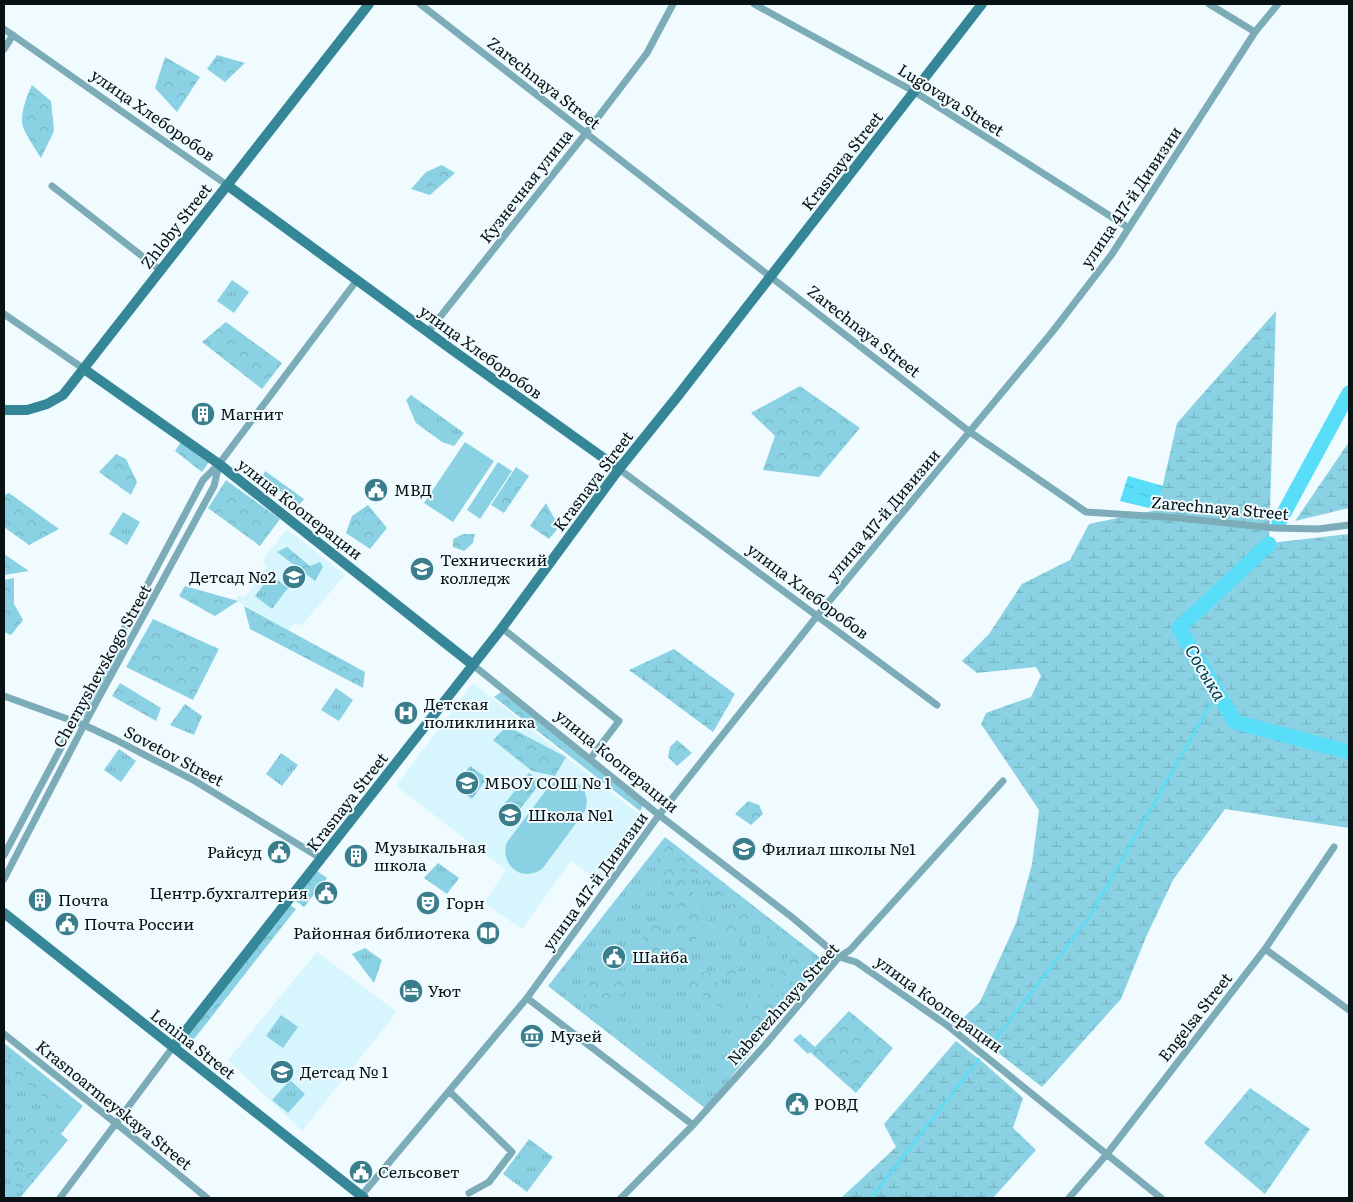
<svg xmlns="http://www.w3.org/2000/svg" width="1353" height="1202" viewBox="0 0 1353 1202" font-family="Literata,serif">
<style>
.built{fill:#d6f5fc}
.grass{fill:url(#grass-tufts)}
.forest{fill:url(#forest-crowns)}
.wetland{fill:url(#wetland-marsh)}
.pitch{fill:#8ad2e3}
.water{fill:url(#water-ripples)}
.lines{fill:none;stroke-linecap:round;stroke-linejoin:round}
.stream{stroke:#59defa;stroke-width:2.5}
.river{stroke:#59defa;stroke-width:15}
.street{stroke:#7cacb8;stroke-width:7}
.secondary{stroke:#358798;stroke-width:10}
.labels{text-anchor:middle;stroke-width:4;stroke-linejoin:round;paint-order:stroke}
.street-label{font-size:16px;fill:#081214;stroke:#effbfe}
.poi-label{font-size:16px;fill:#081214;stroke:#effbfe;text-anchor:start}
.water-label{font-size:18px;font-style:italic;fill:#003e49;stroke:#effbfe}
</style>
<defs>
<pattern id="grass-tufts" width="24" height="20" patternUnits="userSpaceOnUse" patternTransform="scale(1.25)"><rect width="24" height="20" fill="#8ad2e3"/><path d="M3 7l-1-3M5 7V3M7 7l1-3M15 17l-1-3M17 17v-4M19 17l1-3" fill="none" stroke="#76b3c2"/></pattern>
<pattern id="forest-crowns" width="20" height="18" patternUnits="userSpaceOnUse" patternTransform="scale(1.25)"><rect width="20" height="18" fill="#8ad2e3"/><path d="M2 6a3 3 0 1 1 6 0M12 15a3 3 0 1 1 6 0" fill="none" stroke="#76b3c2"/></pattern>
<pattern id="wetland-marsh" width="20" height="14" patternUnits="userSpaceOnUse" patternTransform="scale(1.25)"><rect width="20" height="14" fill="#8ad2e3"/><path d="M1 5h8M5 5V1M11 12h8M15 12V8" fill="none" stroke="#76b3c2"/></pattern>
<pattern id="water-ripples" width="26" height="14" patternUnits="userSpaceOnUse" patternTransform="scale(1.25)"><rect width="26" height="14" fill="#59defa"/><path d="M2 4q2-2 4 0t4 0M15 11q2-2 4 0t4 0" fill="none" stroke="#4cbdd5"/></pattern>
</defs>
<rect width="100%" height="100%" fill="#effbfe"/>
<path class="built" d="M287 529 345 575 301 626 296 622 288 630 236 600 237 596 245 597 266 567 263 562 264 559Z
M473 683 645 819 600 882 571 861 522 929 484 903 506 870 396 786Z
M317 952 397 1012 302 1131 228 1060Z"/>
<path class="grass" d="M232 280 249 292 234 313 217 301Z
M411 395 464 433 454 446 442 442 416 423 406 400Z
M123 512 140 522 127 545 109 534Z
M271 575 288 588 272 609 255 596Z
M122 638 128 641 86 718 80 715Z
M336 688 353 700 339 721 321 710Z
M185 704 202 716 194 735 170 725Z
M119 749 136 761 121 782 104 770Z
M281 753 298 765 282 786 266 774Z
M470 766 487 778 472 799 455 787Z
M665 837 823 960 706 1109 548 986Z
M438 863 459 878 447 894 424 878Z
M365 948 382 960 374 983 352 954Z
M281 1015 298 1027 283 1048 266 1036Z
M4 1043 83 1106 61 1134 68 1140 20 1198H4Z
M290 1080 305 1094 288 1113 272 1100Z
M529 1139 553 1157 527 1192 503 1174Z"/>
<path class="forest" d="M217 55 245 63 225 82 207 69Z
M165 57 200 77 177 112 155 88Z
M32 85 51 101 54 131 41 158C36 150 23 131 22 123 21 112 27 95 32 85Z
M442 165 455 173 430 195 411 189 426 172Z
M226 322 282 363 262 389 202 342Z
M800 386 860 428 819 477 763 470 775 436 751 413Z
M181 442 209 462 202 472 175 451Z
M116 454 126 459 137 482 131 495 99 472Z
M516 467 529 476 504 513 491 505Z
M265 471 304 499 299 505 262 478Z
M226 480 280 519 260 546 208 508Z
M9 493 59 529 29 545 4 527V495Z
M546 503 559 527 549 539 530 526Z
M368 505 387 528 370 549 346 533 352 516Z
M463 534H475L473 543 464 551 453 547V539Z
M287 547 310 566 320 562 323 567 315 581 277 552Z
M4 554 29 571 4 575Z
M14 578V604L23 620 11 635 4 632V580Z
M185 586 238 601 215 616 179 596Z
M244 606 365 672 363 688 250 629Z
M153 619 219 649 193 700 126 667Z
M120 683 161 708 156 721 112 696Z
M501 692 643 806 640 811 494 697Z
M507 726 566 757 555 776 532 771 493 740Z
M677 740 692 753 677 766 668 757 670 747Z
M529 773 541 782 517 813 505 803Z
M748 801 759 805 763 814 751 825 735 814Z
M671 842 695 861 661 884 657 859Z
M695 863 733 893 725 904 687 870Z
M317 871 327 878 304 907 293 899Z
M680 874 711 917 681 960 668 893Z
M738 897 784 932 767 939 756 928 744 936 738 947 713 929Z
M290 905 296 909 191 1043 187 1036Z
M655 920 663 930 658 962 641 947 645 929Z
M792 952 805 966 782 997 780 965Z
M739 967 736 974 714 978 732 1005 725 1011 685 983 688 974Z
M634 979 597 1023 585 1013 583 980Z
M772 982 779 997 758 1034 745 1027 742 1009Z
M849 1011 893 1048 856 1093 810 1052 808 1054 793 1040 800 1034 815 1047Z
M4 1053 78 1112 73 1119 4 1066Z
M1250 1088 1310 1129 1265 1194 1204 1143Z
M45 1123 62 1139 21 1190 14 1184 23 1171 4 1158V1145L12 1135Z"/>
<path class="wetland" d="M1276 311 1269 543 1349 534V828L1225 809 1173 880 1146 937 1121 999 1042 1087 959 1022 980 1002 1016 923 1032 864 1039 810 981 724 986 713 1031 697 1041 676 1036 667 977 673 962 661 989 634 1022 584 1070 560 1089 524 1157 510 1177 423Z
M1349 442V508L1295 521Z
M674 649 735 694 713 732 629 670Z
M956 1041 984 1063 1023 1098 1013 1128 1036 1150 993 1198H841L896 1147 884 1124Z"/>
<path class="pitch" d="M465 442 494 461 453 522 424 503Z
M498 462 512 471 480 519 467 510Z
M563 779C581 780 591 794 585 811L543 868C523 884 499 865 507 842L550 785 556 781Z"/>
<path class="water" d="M1128 476 1163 486 1157 510 1120 501Z"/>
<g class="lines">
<path class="stream" d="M990 1046 1088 919 1217 693
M871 1198 979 1059"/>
<path class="river" d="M1279 522 1349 393
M1269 544 1179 628 1235 722 1349 752"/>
<path class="street" d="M420 4 970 432 1086 512 1179 518 1274 528 1318 529 1349 525
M754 4 915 92 1129 228
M1209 4 1255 32
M4 29 227 185
M4 49 13 35
M52 186 160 270
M4 314 84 369
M428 332 586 133 647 53 673 4
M619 469 937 705
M502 628 619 721 590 759
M473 665 659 815 793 918 839 957 856 962 948 1026 1161 1198
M4 696 84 725 116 740 195 781 322 859
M4 855 203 480 219 464 357 280
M4 879 84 725 214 486 219 465
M1265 949 1349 1010
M527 998 693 1125
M4 1034 128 1133 207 1198
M449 1091 512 1152 489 1182 469 1193
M361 1196 527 998 659 815 817 616 1053 331 1112 254 1255 32 1278 4
M60 1198 173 1047
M621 1198 693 1125 765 1045 839 957 850 950 1003 781
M1069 1198 1107 1154 1265 949 1334 847"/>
<path class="secondary" d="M227 185 451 349 619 469
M84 369 219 464 473 665
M4 410H27L47 404 63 395 369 4
M4 913 364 1198
M173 1047 502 628 619 469 677 397 982 4"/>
</g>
<defs>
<g id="building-disc" transform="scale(1.25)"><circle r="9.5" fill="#3a7e8d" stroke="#effbfe"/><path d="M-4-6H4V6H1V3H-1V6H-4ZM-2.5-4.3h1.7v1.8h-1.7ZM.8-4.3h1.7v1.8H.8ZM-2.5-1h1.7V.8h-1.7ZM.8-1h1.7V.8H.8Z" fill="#fff"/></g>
<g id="civic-disc" transform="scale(1.25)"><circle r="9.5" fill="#3a7e8d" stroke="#effbfe"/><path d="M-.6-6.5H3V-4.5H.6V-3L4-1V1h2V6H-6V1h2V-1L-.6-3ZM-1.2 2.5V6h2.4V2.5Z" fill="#fff"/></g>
<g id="university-disc" transform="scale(1.25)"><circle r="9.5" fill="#3a7e8d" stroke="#effbfe"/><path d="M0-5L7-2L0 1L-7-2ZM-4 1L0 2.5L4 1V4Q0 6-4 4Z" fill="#fff"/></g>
<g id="school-disc" transform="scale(1.25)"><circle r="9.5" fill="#3a7e8d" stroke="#effbfe"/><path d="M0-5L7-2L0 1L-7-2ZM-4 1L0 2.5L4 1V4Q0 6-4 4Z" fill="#fff"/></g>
<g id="hospital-disc" transform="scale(1.25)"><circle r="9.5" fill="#3a7e8d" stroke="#effbfe"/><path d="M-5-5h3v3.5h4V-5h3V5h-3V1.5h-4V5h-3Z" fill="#fff"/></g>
<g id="theatre-disc" transform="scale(1.25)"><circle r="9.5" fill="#3a7e8d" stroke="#effbfe"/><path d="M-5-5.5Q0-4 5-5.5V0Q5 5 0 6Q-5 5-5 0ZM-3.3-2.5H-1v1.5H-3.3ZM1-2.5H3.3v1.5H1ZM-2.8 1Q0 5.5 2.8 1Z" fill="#fff"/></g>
<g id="library-disc" transform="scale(1.25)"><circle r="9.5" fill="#3a7e8d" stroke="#effbfe"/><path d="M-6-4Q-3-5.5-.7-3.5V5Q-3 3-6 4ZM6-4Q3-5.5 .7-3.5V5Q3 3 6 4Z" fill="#fff"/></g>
<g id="hotel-disc" transform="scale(1.25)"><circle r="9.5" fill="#3a7e8d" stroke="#effbfe"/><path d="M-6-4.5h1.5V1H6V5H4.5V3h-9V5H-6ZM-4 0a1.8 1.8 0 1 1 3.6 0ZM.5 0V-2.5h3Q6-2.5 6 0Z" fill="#fff"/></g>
<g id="museum-disc" transform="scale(1.25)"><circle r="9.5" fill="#3a7e8d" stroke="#effbfe"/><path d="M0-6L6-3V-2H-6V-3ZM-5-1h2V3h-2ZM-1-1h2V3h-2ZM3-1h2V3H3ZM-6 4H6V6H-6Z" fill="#fff"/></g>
</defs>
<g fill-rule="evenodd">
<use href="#building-disc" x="203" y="414"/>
<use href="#civic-disc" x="376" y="490"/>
<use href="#university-disc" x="422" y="569"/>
<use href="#school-disc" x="294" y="577"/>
<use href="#hospital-disc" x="406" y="713"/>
<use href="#school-disc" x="467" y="783"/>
<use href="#school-disc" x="510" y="815"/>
<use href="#school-disc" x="744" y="849"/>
<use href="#civic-disc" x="279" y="852"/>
<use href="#building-disc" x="356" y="856"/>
<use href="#civic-disc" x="326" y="893"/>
<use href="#building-disc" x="40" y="900"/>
<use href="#theatre-disc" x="428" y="903"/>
<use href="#civic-disc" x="67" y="924"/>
<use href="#library-disc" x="488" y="933"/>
<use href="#civic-disc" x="614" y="957"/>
<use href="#hotel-disc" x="411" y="991"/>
<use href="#museum-disc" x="532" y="1036"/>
<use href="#school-disc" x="282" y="1072"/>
<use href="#civic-disc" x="797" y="1104"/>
<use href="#civic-disc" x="361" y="1172"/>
</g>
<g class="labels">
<g class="street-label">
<text transform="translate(544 83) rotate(38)" y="6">Zarechnaya Street</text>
<text transform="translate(951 100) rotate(32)" y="6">Lugovaya Street</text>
<text transform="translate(153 115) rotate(35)" y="6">улица Хлеборобов</text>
<text transform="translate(842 161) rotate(-52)" y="6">Krasnaya Street</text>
<text transform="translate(526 186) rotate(-52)" y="6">Кузнечная улица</text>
<text transform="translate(1131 197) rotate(-56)" y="6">улица 417-й Дивизии</text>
<text transform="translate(176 226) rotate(-52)" y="6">Zhloby Street</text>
<text transform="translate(864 331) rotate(38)" y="6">Zarechnaya Street</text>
<text transform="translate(481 352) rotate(36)" y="6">улица Хлеборобов</text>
<text transform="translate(593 481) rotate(-53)" y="6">Krasnaya Street</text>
<text transform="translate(1220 508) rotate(5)" y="6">Zarechnaya Street</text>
<text transform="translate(300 509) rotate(38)" y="6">улица Кооперации</text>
<text transform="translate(883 515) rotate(-50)" y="6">улица 417-й Дивизии</text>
<text transform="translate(808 591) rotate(37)" y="6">улица Хлеборобов</text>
<text transform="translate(102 666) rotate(-61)" y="6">Chernyshevskogo Street</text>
<text transform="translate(174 756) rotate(28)" y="6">Sovetov Street</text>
<text transform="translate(617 761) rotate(39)" y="6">улица Кооперации</text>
<text transform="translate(347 802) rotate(-52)" y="6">Krasnaya Street</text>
<text transform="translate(595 881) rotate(-54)" y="6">улица 417-й Дивизии</text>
<text transform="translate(783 1004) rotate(-48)" y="6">Naberezhnaya Street</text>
<text transform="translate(939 1004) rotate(36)" y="6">улица Кооперации</text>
<text transform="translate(1195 1017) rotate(-52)" y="6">Engelsa Street</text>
<text transform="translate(193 1044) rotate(38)" y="6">Lenina Street</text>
<text transform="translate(114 1105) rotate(39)" y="6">Krasnoarmeyskaya Street</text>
</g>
<g class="poi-label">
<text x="220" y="420">Магнит</text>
<text x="394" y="496">МВД</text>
<text x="440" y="566">Технический<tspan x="440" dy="18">колледж</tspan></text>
<text x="276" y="583" text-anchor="end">Детсад №2</text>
<text x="424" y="710">Детская<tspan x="424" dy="18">поликлиника</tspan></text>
<text x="484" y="789">МБОУ СОШ № 1</text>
<text x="528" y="821">Школа №1</text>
<text x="374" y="853">Музыкальная<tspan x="374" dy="18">школа</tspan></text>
<text x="762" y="855">Филиал школы №1</text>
<text x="262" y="858" text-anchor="end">Райсуд</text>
<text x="308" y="899" text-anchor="end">Центр.бухгалтерия</text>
<text x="58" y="906">Почта</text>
<text x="446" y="909">Горн</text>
<text x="84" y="930">Почта России</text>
<text x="470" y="939" text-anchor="end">Районная библиотека</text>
<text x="632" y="963">Шайба</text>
<text x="428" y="997">Уют</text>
<text x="550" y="1042">Музей</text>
<text x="300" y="1078">Детсад № 1</text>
<text x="814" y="1110">РОВД</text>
<text x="378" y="1178">Сельсовет</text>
</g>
<g class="water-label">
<text transform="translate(1205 673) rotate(59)" y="6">Сосыка</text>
</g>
</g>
<rect width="1353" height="1202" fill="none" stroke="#081214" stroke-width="10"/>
</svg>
